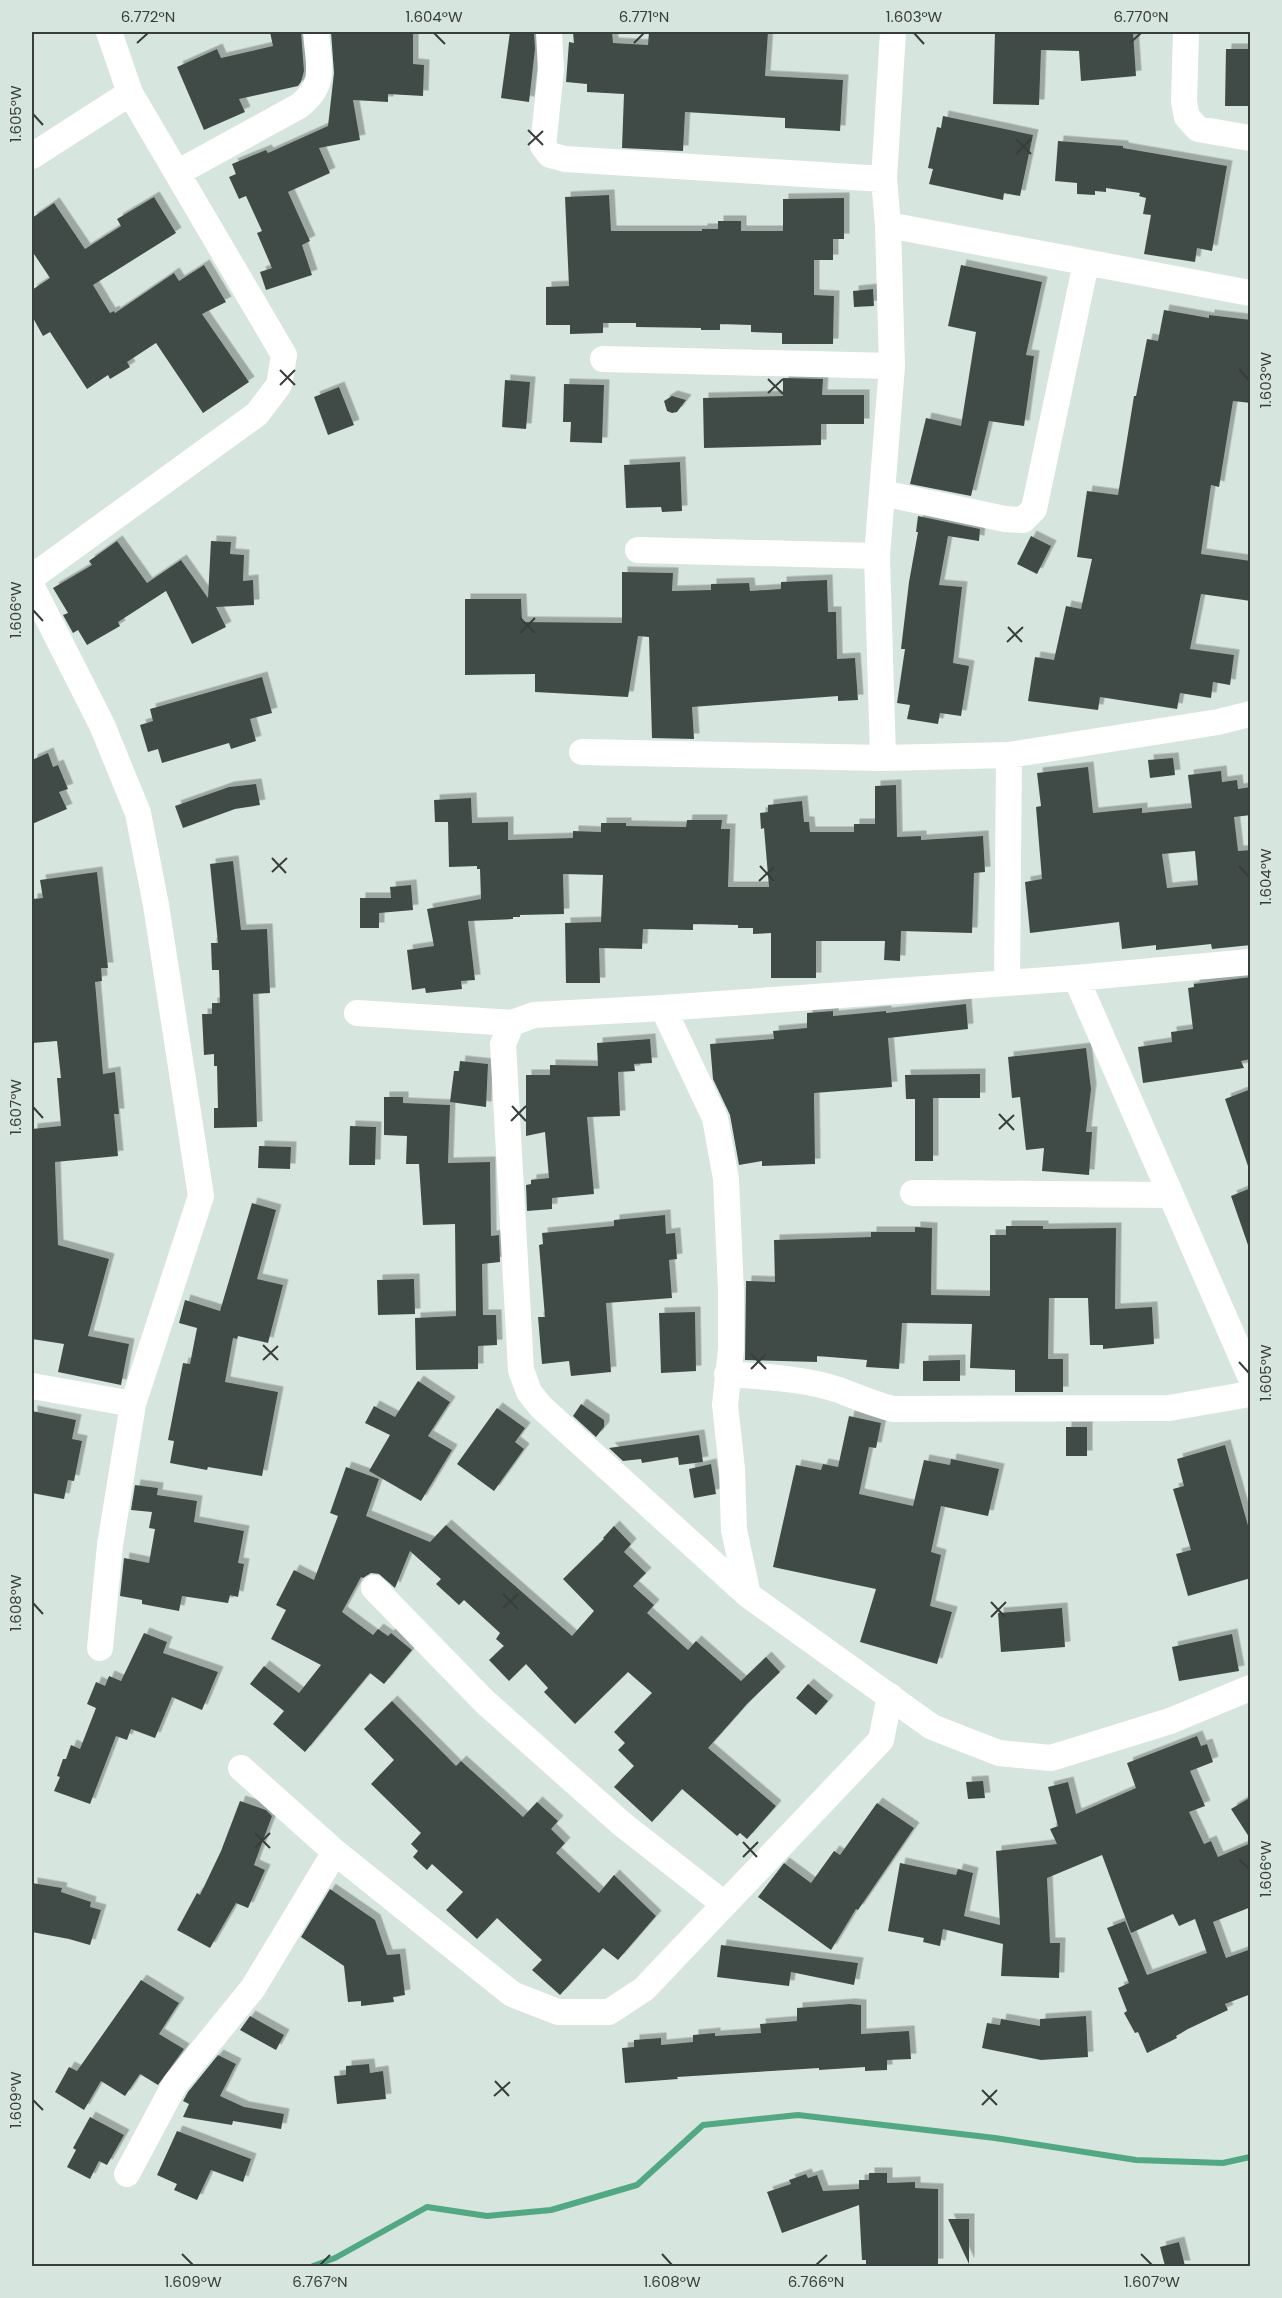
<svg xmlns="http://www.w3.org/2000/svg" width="1282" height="2298" viewBox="0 0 1282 2298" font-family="Poppins,sans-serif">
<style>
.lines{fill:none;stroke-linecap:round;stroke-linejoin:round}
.stream{stroke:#51a882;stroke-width:6}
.building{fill:#404c46;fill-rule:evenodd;filter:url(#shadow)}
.street{stroke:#fff;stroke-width:26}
.ticks{fill:none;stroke:#383e3b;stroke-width:2}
.neatline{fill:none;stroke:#383e3b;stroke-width:2}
.ticks-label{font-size:15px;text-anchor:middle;fill:#383e3b}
</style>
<defs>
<filter id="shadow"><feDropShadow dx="5.5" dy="-5.5" stdDeviation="0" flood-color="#0004"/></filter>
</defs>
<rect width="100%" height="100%" fill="#d6e5dd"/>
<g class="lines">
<path class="stream" d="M313 2266 335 2258 427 2207 487 2216 551 2210 637 2185 703 2125 798 2115 995 2138 1136 2160 1223 2163 1250 2157"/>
</g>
<path class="building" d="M270 32H301L304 71 301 82 298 86 239 99 245 112 204 130 177 67 217 49 221 58 273 46Z
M331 32H413V64L424 65 423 96 388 94V102L353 100 360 140 319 148 330 173 288 192 310 241 302 245 312 275 266 290 260 272 272 268 257 233 262 231 246 196 239 199 229 177 236 174 232 164 266 150 268 153 328 126 334 73Z
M510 32H534L535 49 529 102 501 98Z
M573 32H612L613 43 648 45 649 32H768L765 76 843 80 840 131 785 128V118L685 112 683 151 622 148 624 94 587 92V84L566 82 569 42 574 43Z
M995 32H1133L1136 76 1081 81 1079 51 1041 50 1039 105 993 104Z
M1226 49H1251V106H1225Z
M943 116 1033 135 1020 196 1004 193 1003 200 929 184 933 169 928 168 937 127 941 128Z
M1058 141 1123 146V148L1227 166 1212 251 1197 248 1195 262 1144 254 1151 215 1143 214 1146 198 1139 196 1140 193 1106 188V192L1095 191V195L1077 194V183L1055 181Z
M609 195 611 231H702V229H718V221H741V231H783V199L844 198V239H833V260H814V295L834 296 833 344H782V333L751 332V325L720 324V330H701V328L636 327V323H603V333L570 334V325H546V287L569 286 565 197Z
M154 197 176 233 93 285 110 313 114 311 115 313 174 273 179 281 204 265 226 302 202 314 249 382 203 413 156 343 127 362 130 367 110 379 108 375 87 389 50 332 43 336 32 316V290L50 278 32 251V218L54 203 85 249 121 226 117 219Z
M961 265 1042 282 1026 355 1034 356 1024 426 989 421 971 496 910 484 926 418 961 426 976 332 948 326Z
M873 289 874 306 854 307 853 291Z
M1164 310 1209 318V315L1251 320V403L1233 401 1219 487 1211 485 1201 554 1251 561V601L1201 594 1190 649 1234 655 1230 685 1213 682 1211 698 1180 693 1177 709 1100 697 1098 710 1028 701 1035 657 1054 660 1066 606 1081 609 1092 559 1077 557 1087 491 1118 495 1134 396H1136L1147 339 1158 341Z
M783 378 823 379 822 395H864V424H821V445L704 448 703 398 783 396Z
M505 380 530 382 526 429 502 427Z
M564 384 604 385 602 443 570 442 571 422H563Z
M339 387 354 425 328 435 314 397Z
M672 396 686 400 677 412 672 413 667 411 664 401Z
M680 462 682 511 662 512 661 507 626 508 624 465Z
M918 516 980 529 979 541 948 536 939 585 962 587 953 663 969 666 961 716 940 713 938 724 907 719 910 705 897 703 905 649H901L909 582 918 532H916Z
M1031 536 1051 546 1037 574 1017 564Z
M117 541 147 583 181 560 208 598 211 541 231 542 230 554 244 555 243 581 253 580 254 605 216 607 226 627 192 644 166 591 118 622 120 626 87 645 78 630 73 633 63 615 68 613 53 588 92 565 89 561Z
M622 572 673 573 672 591 711 590V584L749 583 750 591 781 589V582L827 580 828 612H836L837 659 855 658 858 700 838 701V696L692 707 694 739 652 738 649 637 638 636 628 697 535 692V674L465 675V599H521L522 622 622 623Z
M262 677 272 713 250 719 256 741 231 749 229 743 162 763 158 749 148 752 140 725 153 721 150 709Z
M48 753 53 767 58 765 68 789 59 792 67 809 32 824V760Z
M1173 758 1175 775 1150 778 1148 760Z
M1088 767 1093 813 1142 808V813L1192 808 1188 775 1221 771 1222 782 1237 780 1238 789 1251 787V815L1234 817 1238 851 1251 850V945L1212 949 1211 944 1156 950V945L1122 949 1119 922 1030 933 1025 882 1042 879 1036 807 1041 806 1037 773ZM1195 851 1198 885 1167 888 1162 854Z
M256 784 260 805 235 809 183 828 175 806 229 787Z
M896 785 897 837 921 836V840L983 836 985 872 974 873 972 933 901 931 900 961 884 960 885 941H816V978H771V933L753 934V928H738V925L693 924V930L643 929 642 949 599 948 600 983H566L565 923 601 922 603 875 563 874 564 914 520 915V917H513V919L468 921 475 980 461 981 462 989 426 993 425 988 412 990 407 950 434 946 427 909 481 899 480 869H477V866L449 867 448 822H435L434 800 471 798 472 823 508 822V840L573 838V831L601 832V823H626V826L686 827 687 820H722L721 829H730L728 887H769L764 828 761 829 760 813 768 812V805L802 801 804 822H809L810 832H854V824H875V786Z
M233 861 241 930 267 929 270 993 253 994 257 1127 214 1128V1108H218L217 1066H214V1054L204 1055 202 1014H212V1003H220L219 970H212L211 943H218L210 864Z
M97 872 108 968H101L102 981 95 982 103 1074 115 1072 119 1114H114L118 1156 55 1162 58 1245 109 1259 88 1336 129 1344 121 1385 58 1372 64 1344 32 1339V1129L61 1126 57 1078H61L57 1041 32 1043V899L43 898 40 880Z
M411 885 413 910 379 913V928H360V898H391L390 887Z
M1251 977V1059L1241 1061 1244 1068 1143 1083 1138 1047 1172 1042 1171 1032 1193 1029 1188 988 1194 987V984Z
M966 1004 968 1029 888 1038 892 1087 814 1093 815 1164 762 1166V1161L739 1165 730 1115 713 1079 710 1044 774 1039 773 1031 807 1028V1013L833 1011V1016L886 1011V1013Z
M650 1039 652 1063 634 1064 635 1071 618 1072 620 1116 587 1117 594 1194 552 1198V1209L527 1211 526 1185 531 1184V1180L549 1178 545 1132 526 1136V1075H550V1065L598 1066 597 1043Z
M1086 1048 1091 1089 1086 1132H1092L1089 1175 1042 1171 1044 1148 1026 1150 1020 1097 1012 1098 1008 1057Z
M460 1061 488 1064 486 1107 450 1102 454 1071H459Z
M980 1074V1098H933V1161H915V1099H906L905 1075Z
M1251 1089V1165L1248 1166 1225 1099Z
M384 1097H403V1103L450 1105 448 1163 490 1162 491 1236 499 1235 500 1262 482 1264 483 1315H496L497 1345 478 1346V1369L416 1370 415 1318 456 1316 455 1224 423 1225 419 1164H406L407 1136 384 1135Z
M350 1126 376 1127 375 1165H349Z
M259 1146 291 1147 290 1169 258 1168Z
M1251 1188V1244L1248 1245 1231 1196Z
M252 1203 276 1210 257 1279 283 1285 268 1343 238 1336 237 1339 233 1338 225 1382 278 1392 262 1476 208 1467 207 1470 170 1463 174 1441 168 1440 183 1363 190 1364 197 1328 179 1323 185 1300 220 1311Z
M665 1215 666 1234 675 1233 677 1259 669 1260 672 1298 606 1303 611 1372 571 1376 569 1361 542 1364 538 1317H545L539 1245 543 1244 542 1233 614 1226V1220Z
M1006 1226H1043V1229L1116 1228 1115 1309 1152 1307 1154 1344 1103 1349V1345H1090L1088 1298H1049L1048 1359H1063V1392H1015V1370L970 1368 972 1324 902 1323 899 1369 866 1367 867 1360 817 1356V1362L745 1360 746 1281 775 1282 774 1240 871 1237V1232H915V1227L932 1228 931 1295 990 1296V1235H1006Z
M414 1279 415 1314 378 1315 377 1280Z
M695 1312 696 1371 661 1373 659 1313Z
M960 1360V1381H923V1361Z
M418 1381 450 1402 428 1436 452 1450 421 1501 369 1471 390 1435 365 1423 374 1406 395 1417Z
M581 1404 604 1420V1427L596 1437 573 1416Z
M497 1408 525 1428 515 1442 524 1449 494 1491 457 1464Z
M32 1411 76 1420 72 1439 82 1441 74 1481 68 1480 64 1499 32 1493Z
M849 1416 881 1423 876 1448 869 1447 859 1494 913 1506 924 1460 950 1465 951 1459 999 1469 988 1516 941 1506 931 1552 941 1555 930 1606 952 1612 937 1664 860 1642 876 1589 773 1567 796 1465 821 1470 823 1464 838 1467Z
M1066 1427H1087V1456H1066Z
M699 1435 703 1462 679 1465 678 1457 642 1463 641 1459 623 1461 609 1448Z
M1225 1445 1251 1536V1578L1188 1596 1176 1554 1191 1550 1173 1489 1184 1486 1177 1459Z
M711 1464 716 1494 694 1498 689 1469Z
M346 1467 379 1479 366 1516 430 1542 446 1525 572 1636 594 1611 563 1579 604 1539 603 1538 614 1526 631 1544 624 1552 646 1573 633 1586 654 1605 647 1613 688 1650 696 1641 741 1681 766 1657 780 1672 747 1704 708 1748 776 1806 747 1839 740 1833 737 1836 682 1789 652 1822 614 1787 634 1766 618 1750 625 1743 614 1732 652 1693 628 1672 575 1724 544 1692 548 1688 526 1664 509 1681 489 1660 504 1646 496 1639 500 1633 464 1600 459 1605 436 1584 441 1579 410 1551 395 1588 379 1574 371 1573 363 1578 361 1577 342 1612 373 1635 378 1629 388 1636 391 1633 412 1650 384 1684 370 1673 305 1752 273 1724 284 1711 250 1684 264 1666 299 1693 321 1665 271 1639 286 1610 276 1605 294 1570 314 1580 338 1516 330 1513Z
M135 1485 158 1488 157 1495 197 1501 194 1522 244 1531 238 1563 244 1564 238 1597 230 1595 228 1603 182 1596 179 1611 142 1604V1600L120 1596 124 1558 149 1563 155 1529 149 1528 152 1512 131 1510Z
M1062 1608 1065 1647 1001 1652 998 1613Z
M144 1633 167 1642 163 1653 218 1672 202 1710 172 1697 155 1738 131 1729 127 1740 116 1736 90 1804 54 1791 60 1777 57 1776 63 1759H66L71 1745 80 1749 96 1708 87 1704 96 1682 105 1686 109 1676 121 1681Z
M1232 1634 1239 1671 1179 1681 1172 1647Z
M808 1684 828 1701 816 1715 796 1698Z
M392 1701 456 1766 461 1761 523 1817 537 1802 558 1821 551 1829 565 1843 556 1853 599 1893 614 1875 656 1916 618 1960 603 1948 560 1995 532 1970 542 1960 497 1918 477 1939 446 1910 463 1892 432 1864 427 1870 413 1857 418 1851 411 1844 421 1833 371 1784 394 1760 364 1729Z
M1197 1736 1201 1746 1207 1744 1213 1762 1190 1771 1205 1806 1189 1812 1204 1844 1211 1841 1218 1857 1251 1843V1907L1213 1922 1226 1958 1251 1949V1994L1225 2004 1228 2010 1188 2029 1176 2036 1177 2038 1147 2053 1138 2032 1135 2033 1124 2013 1127 2011 1118 1988 1129 1983 1107 1928 1125 1921 1147 1975 1207 1953 1195 1919 1179 1926 1173 1914 1131 1933 1102 1855 1047 1878 1050 1943H1060L1059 1978 1001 1976 1003 1944 943 1929 940 1946 923 1942 924 1938 888 1931 900 1863 956 1875 958 1869 973 1873 964 1916 1000 1925 996 1851 1057 1844 1050 1829 1058 1826 1048 1787 1068 1782 1076 1814 1136 1788 1127 1763Z
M983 1781 985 1798 968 1799 966 1782Z
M1251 1797V1840L1231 1809Z
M240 1801 266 1810 272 1816 254 1865 265 1870 248 1908 236 1903 210 1948 177 1930 197 1893 200 1895 221 1851Z
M877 1803 914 1828 858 1910 856 1909 831 1950 758 1897 784 1863 811 1883 834 1851 840 1855Z
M32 1883 62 1888 61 1892 91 1902 90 1907 101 1910 90 1945 69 1939 32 1932Z
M330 1889 375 1920 387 1955 400 1954 405 1995 393 1997 394 2002 361 2006V2001L348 2002 344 1966 301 1937Z
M721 1945 858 1963 854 1985 791 1972 789 1986 717 1977Z
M141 1980 179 2003 159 2034 184 2049 158 2085 140 2074 125 2096 101 2081 84 2110 55 2092 69 2067 77 2071Z
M850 2004 861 2005V2034L909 2031 911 2059 887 2060V2070L865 2071V2067L819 2070V2068L677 2077 678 2079 625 2083 622 2048 634 2047V2040L661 2038V2045L693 2042V2035L715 2033V2036L761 2033 760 2024 797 2021V2008Z
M250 2016 284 2035 276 2050 240 2030Z
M1086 2016 1088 2057 1041 2060 982 2048 987 2023 1000 2025 1001 2019 1040 2026V2019Z
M218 2055 236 2064 220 2096 244 2107 284 2114 281 2129 233 2121 232 2125 183 2117 189 2104 183 2101 188 2092Z
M369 2064 370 2073 383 2071 386 2099 337 2104 334 2076 346 2075V2066Z
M90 2117 124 2135 107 2165 99 2161 90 2179 67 2167 76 2150 73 2148Z
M177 2131 251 2159 243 2182 211 2170 197 2200 174 2190 177 2184 157 2175Z
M869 2173H887V2183L915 2182V2188L938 2189V2264L866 2266V2260H862L859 2205 782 2233 767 2192 791 2184 789 2180 806 2174 808 2178 817 2175 823 2191 859 2189V2180H869Z
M948 2219H969V2264Z
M1179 2242 1185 2266H1165L1160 2247Z"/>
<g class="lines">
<path class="street" d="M549 32 551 70 543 146 550 155 565 159 884 179
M1186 32 1184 102 1187 117 1198 129 1250 138
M32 156 130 93
M177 173 299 106C328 84 318 64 316 32
M888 225 1250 293
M603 359 892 366
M882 493 1005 519 1023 520 1034 509 1086 263
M638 550 877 556
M32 577 257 414 279 385 284 355 130 93 109 32
M32 587 102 725 138 813 156 905 201 1196 133 1404 110 1545 100 1648
M582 752 883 758 1009 755 1218 722 1250 714
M883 758 877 556 892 366 888 225 884 179 893 32
M1250 962 1076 978 663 1008 534 1015 512 1023 503 1044 521 1370 529 1392 541 1407 748 1595 932 1727 999 1753 1051 1758 1170 1721 1250 1688
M1076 978 1250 1376
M1007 982 1009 755
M663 1008 715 1118 726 1179 731 1291V1349L725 1405 732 1469 734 1530 748 1595
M357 1013 512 1023
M913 1193 1171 1195
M727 1374C764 1377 804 1378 839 1390 857 1397 874 1404 893 1409L1169 1408 1250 1394
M32 1386 133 1404
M374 1588 485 1702 622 1824 724 1904
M241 1768 335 1852 512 1994 558 2012H609L644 1989 881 1740 890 1696
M127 2174 175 2084 253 1988 335 1852"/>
</g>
<path class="ticks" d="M434 33 445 44M914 33 924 44M137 43 148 33M634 43 644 33M1130 43 1141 33M33 114 43 125M528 130 543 145M1016 139 1031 154M528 145 543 131M1016 154 1031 139M1239 369 1249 380M280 370 295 385M768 379 783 394M280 385 295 370M768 393 783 379M33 610 43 621M520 618 535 633M1008 627 1022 642M520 633 535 618M1007 642 1023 627M272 858 286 873M760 866 774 881M1239 866 1249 877M272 872 287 858M759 881 774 867M512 1106 526 1121M33 1107 43 1118M999 1114 1014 1130M511 1121 526 1106M999 1129 1014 1115M263 1345 278 1360M751 1354 766 1369M263 1360 278 1346M1239 1362 1249 1373M751 1369 766 1354M503 1594 518 1609M991 1602 1005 1617M33 1603 43 1614M503 1608 518 1594M991 1617 1006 1602M255 1833 270 1848M743 1842 757 1857M255 1848 270 1833M743 1857 758 1842M1239 1859 1249 1869M495 2081 509 2096M982 2090 997 2105M494 2096 510 2082M33 2100 43 2110M982 2105 997 2090M182 2254 193 2265M662 2254 672 2265M1141 2254 1152 2265M320 2265 330 2255M816 2265 827 2255"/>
<rect width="1282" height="2298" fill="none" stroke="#d6e5dd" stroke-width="66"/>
<rect x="33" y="33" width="1216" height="2232" class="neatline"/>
<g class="ticks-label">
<text x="148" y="22">6.772°N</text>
<text x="434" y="22">1.604°W</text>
<text x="644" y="22">6.771°N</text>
<text x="914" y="22">1.603°W</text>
<text x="1141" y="22">6.770°N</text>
<text transform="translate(16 114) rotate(-90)" y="5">1.605°W</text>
<text transform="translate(1266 380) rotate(-90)" y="5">1.603°W</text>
<text transform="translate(16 610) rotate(-90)" y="5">1.606°W</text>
<text transform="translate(1266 877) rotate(-90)" y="5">1.604°W</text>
<text transform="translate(16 1107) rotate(-90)" y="5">1.607°W</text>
<text transform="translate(1266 1373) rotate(-90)" y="5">1.605°W</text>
<text transform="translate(16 1603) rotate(-90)" y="5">1.608°W</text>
<text transform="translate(1266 1869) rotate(-90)" y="5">1.606°W</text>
<text transform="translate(16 2100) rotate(-90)" y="5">1.609°W</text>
<text x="193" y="2287">1.609°W</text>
<text x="320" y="2287">6.767°N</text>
<text x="672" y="2287">1.608°W</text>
<text x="816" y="2287">6.766°N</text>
<text x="1152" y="2287">1.607°W</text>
</g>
</svg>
